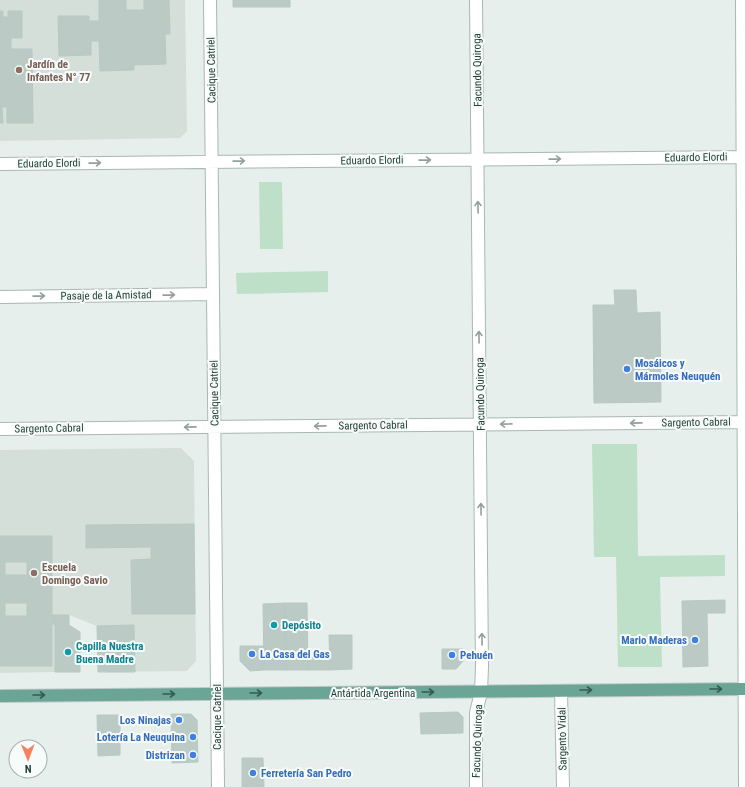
<svg xmlns="http://www.w3.org/2000/svg" width="745" height="787" viewBox="0 0 745 787" font-family="'Roboto Condensed',sans-serif">
<style>
.built{fill:#d4dfda}
.green{fill:#bfe0c8}
.building{fill:#bbcac4;stroke:#b8c9c2;fill-rule:evenodd}
.lines{fill:none;stroke-linecap:round;stroke-linejoin:round}
.minor-casing{stroke:#a8b8b2;stroke-width:14}
.major-casing{stroke:#c2cac8;stroke-width:14}
.minor{stroke:#fff;stroke-width:12}
.major{stroke:#6aa596;stroke-width:12}
.oneway{stroke:#92a09c}
.oneway2{stroke:#365b51}
.education-dot{fill:#8d6e63;stroke:#f7fbf9;stroke-width:1.5}
.shop-dot{fill:#3f7fe0;stroke:#f7fbf9;stroke-width:1.5}
.culture-dot{fill:#0f9aa8;stroke:#f7fbf9;stroke-width:1.5}
.labels{text-anchor:middle;stroke-width:4;stroke-linejoin:round;paint-order:stroke}
.education-label{font-size:11px;font-weight:bold;fill:#785e54;stroke:#f7fbf9;text-anchor:start}
.street-label{font-size:11px;fill:#24423a;stroke:#f7fbf9}
.shop-label{font-size:11px;font-weight:bold;fill:#366cbe;stroke:#f7fbf9;text-anchor:start}
.culture-label{font-size:11px;font-weight:bold;fill:#0d838f;stroke:#f7fbf9;text-anchor:start}
</style>
<rect width="100%" height="100%" fill="#e6efeb"/>
<path class="built" d="M0 0H185L187 131 180 138 0 141Z
M181 448 194 461 196 661 187 671 98 672 97 626 69 615H55V672L0 673V450Z"/>
<path class="green" d="M259 182H282L283 249H260Z
M328 271V292L237 294 236 273Z
M592 444H637L638 556 725 555V576L660 577 662 667H618L616 557H594Z"/>
<path class="building" d="M99 0H126V10H144V0H169L170 34H165L166 64 134 65V70L100 71 99 41H91V55L59 56 58 16H89V21H99Z
M233 0H290V7H233Z
M0 11H3V17H8V11H22V38H11V49H32L33 123H7V107H2L3 123H0Z
M614 290H636L637 313 660 312 661 402 594 403 593 305H615Z
M194 524 195 614H132L131 560 151 559V547L86 548V525Z
M0 536H52V615H55V624H52V666H0ZM5 562H27V575H5ZM5 603H27V616H5Z
M725 600V613H707L708 666 683 667 682 601Z
M285 603H307L308 670H286Z
M285 603 286 670H264L263 604Z
M55 615H69V625L80 632V672H55Z
M134 625 135 672H98L97 626Z
M329 635H352V669L330 670Z
M240 646H264V670L250 671 240 661Z
M442 649H463V661L456 669H442Z
M308 655H330V670H308Z
M458 712 463 717V733L421 734 420 713Z
M171 714H191L197 720 198 762 172 763Z
M97 715H120V755L98 756Z
M242 758H263L264 787H242Z"/>
<g class="lines">
<g class="minor-casing">
<path id="minor" d="M210 0 218 787
M742 0 745 787
M0 164 745 157
M0 297 213 294
M0 429 745 422
M561 691 563 787
M476 787V713L481 692 482 667 476 0"/>
</g>
<g class="major-casing">
<path id="major" d="M0 696 745 689"/>
</g>
<use href="#minor" class="minor"/>
<use href="#major" class="major"/>
</g>
<defs><path id="oneway-shaft" d="M-6 0H5M1.5-3L5.5 0L1.5 3" fill="none" stroke-width="1.6" stroke-linecap="round" stroke-linejoin="round"/></defs>
<g class="oneway">
<use href="#oneway-shaft" transform="translate(555 159) rotate(-1)"/>
<use href="#oneway-shaft" transform="translate(425 160) rotate(-1)"/>
<use href="#oneway-shaft" transform="translate(239 161) rotate(-1)"/>
<use href="#oneway-shaft" transform="translate(95 163) rotate(-1)"/>
<use href="#oneway-shaft" transform="translate(478 207) rotate(-91)"/>
<use href="#oneway-shaft" transform="translate(169 295) rotate(-1)"/>
<use href="#oneway-shaft" transform="translate(39 296) rotate(-1)"/>
<use href="#oneway-shaft" transform="translate(479 337) rotate(-91)"/>
<use href="#oneway-shaft" transform="translate(636 423) rotate(179)"/>
<use href="#oneway-shaft" transform="translate(506 424) rotate(179)"/>
<use href="#oneway-shaft" transform="translate(320 426) rotate(179)"/>
<use href="#oneway-shaft" transform="translate(190 427) rotate(179)"/>
<use href="#oneway-shaft" transform="translate(481 509) rotate(-91)"/>
<use href="#oneway-shaft" transform="translate(482 639) rotate(-91)"/>
</g>
<g class="oneway2">
<use href="#oneway-shaft" transform="translate(716 689)"/>
<use href="#oneway-shaft" transform="translate(586 690)"/>
<use href="#oneway-shaft" transform="translate(428 692)"/>
<use href="#oneway-shaft" transform="translate(256 693)"/>
<use href="#oneway-shaft" transform="translate(169 694)"/>
<use href="#oneway-shaft" transform="translate(39 695)"/>
</g>
<g class="education-dot">
<circle cx="19" cy="70" r="4"/>
<circle cx="34" cy="573" r="4"/>
</g>
<g class="shop-dot">
<circle cx="627" cy="369" r="4"/>
<circle cx="695" cy="640" r="4"/>
<circle cx="252" cy="654" r="4"/>
<circle cx="452" cy="655" r="4"/>
<circle cx="179" cy="720" r="4"/>
<circle cx="193" cy="737" r="4"/>
<circle cx="193" cy="755" r="4"/>
<circle cx="253" cy="773" r="4"/>
</g>
<g class="culture-dot">
<circle cx="274" cy="625" r="4"/>
<circle cx="68" cy="652" r="4"/>
</g>
<g class="labels">
<g class="education-label">
<text x="27" y="68">Jardín de<tspan x="27" dy="13">Infantes N° 77</tspan></text>
<text x="42" y="571">Escuela<tspan x="42" dy="13">Domingo Savio</tspan></text>
</g>
<g class="street-label">
<text transform="translate(211 70) rotate(-91)" y="4">Cacique Catriel</text>
<text transform="translate(477 70) rotate(-91)" y="4">Facundo Quiroga</text>
<text transform="translate(696 157) rotate(-1)" y="4">Eduardo Elordi</text>
<text transform="translate(372 160) rotate(-1)" y="4">Eduardo Elordi</text>
<text transform="translate(49 163) rotate(-1)" y="4">Eduardo Elordi</text>
<text transform="translate(106 295) rotate(-1)" y="4">Pasaje de la Amistad</text>
<text transform="translate(214 393) rotate(-91)" y="4">Cacique Catriel</text>
<text transform="translate(480 394) rotate(-91)" y="4">Facundo Quiroga</text>
<text transform="translate(696 422) rotate(-1)" y="4">Sargento Cabral</text>
<text transform="translate(373 425) rotate(-1)" y="4">Sargento Cabral</text>
<text transform="translate(49 428) rotate(-1)" y="4">Sargento Cabral</text>
<text x="373" y="697">Antártida Argentina</text>
<text transform="translate(217 717) rotate(-90)" y="4">Cacique Catriel</text>
<text transform="translate(562 739) rotate(-91)" y="4">Sargento Vidal</text>
<text transform="translate(477 741) rotate(-88)" y="4">Facundo Quiroga</text>
</g>
<g class="shop-label">
<text x="635" y="367">Mosáicos y<tspan x="635" dy="13">Mármoles Neuquén</tspan></text>
<text x="687" y="644" text-anchor="end">Mario Maderas</text>
<text x="260" y="658">La Casa del Gas</text>
<text x="460" y="659">Pehuén</text>
<text x="171" y="724" text-anchor="end">Los Ninajas</text>
<text x="185" y="741" text-anchor="end">Lotería La Neuquina</text>
<text x="185" y="759" text-anchor="end">Distrizan</text>
<text x="261" y="777">Ferretería San Pedro</text>
</g>
<g class="culture-label">
<text x="282" y="629">Depósito</text>
<text x="76" y="650">Capilla Nuestra<tspan x="76" dy="13">Buena Madre</tspan></text>
</g>
</g>
<g transform="translate(28 759) rotate(179)"><circle r="19" fill="#f7fbf9" stroke="#a3b1ad"/>
<path d="M0-3L7 15L0 10L-7 15Z" fill="#f4845f"/>
<text y="-6" font-size="11" font-weight="bold" text-anchor="middle" fill="#24423a">N</text>
</g>
</svg>
